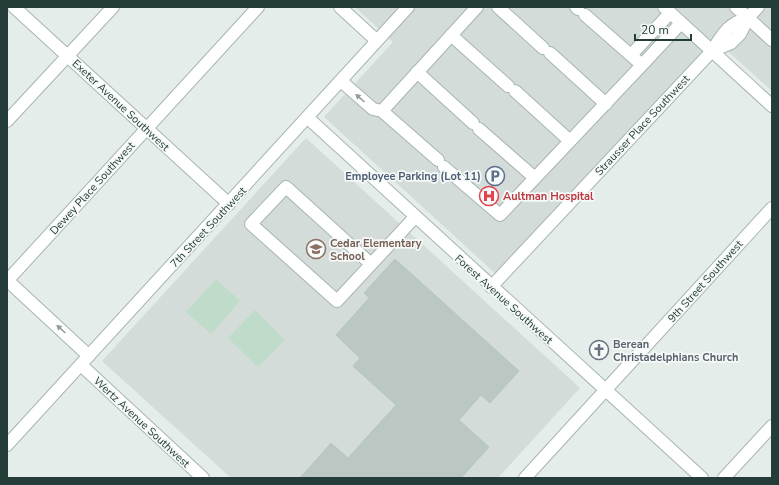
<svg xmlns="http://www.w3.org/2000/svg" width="779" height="485" viewBox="0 0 779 485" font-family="'Nunito Sans',sans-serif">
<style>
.built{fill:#d3dcd9}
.green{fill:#bfdcca}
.building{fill:#bac7c3;stroke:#b7c6c1}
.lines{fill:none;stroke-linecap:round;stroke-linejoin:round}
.minor-casing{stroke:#a7b5b1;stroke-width:14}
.minor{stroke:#fff;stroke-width:12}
.oneway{fill:#929e9c}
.labels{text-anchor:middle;stroke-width:3.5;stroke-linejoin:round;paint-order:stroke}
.street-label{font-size:11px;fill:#253d39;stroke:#f5f9f7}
.service-label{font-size:11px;font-weight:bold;fill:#4e5e75;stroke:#f5f9f7;text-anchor:end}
.health-label{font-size:11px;font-weight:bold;fill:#be3a42;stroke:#f5f9f7;text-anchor:start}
.education-label{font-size:11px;font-weight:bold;fill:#785e54;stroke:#f5f9f7;text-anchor:start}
.worship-label{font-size:11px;font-weight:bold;fill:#5b616d;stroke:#f5f9f7;text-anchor:start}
</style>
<rect width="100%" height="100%" fill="#e4edea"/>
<path class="built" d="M355 7H772V91L714 39 496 274 324 117 393 42Z
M306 138 580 388 498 478H231L102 361Z"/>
<path class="green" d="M216 279 240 301 211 334 186 312Z
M255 310 285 340 258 367 228 338Z"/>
<path class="building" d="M395 259 519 371 490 403 481 395 459 420 489 447 461 478H300L331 443 348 458 396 405 353 366 360 358 336 335 369 298 364 293Z"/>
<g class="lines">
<g class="minor-casing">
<path id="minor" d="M14 7 229 204
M340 7 377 41
M498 7 543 48
M576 7 578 9
M664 7 772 106
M736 7 772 40
M451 35 508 86
M712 51 731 43 740 34 748 18 758 7
M550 53 606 104
M631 55 670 13
M642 65 681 23
M417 72 473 123
M341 81 373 109 382 111 438 160
M515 91 570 141
M382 111 477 7
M308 118 702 478
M7 121 113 7
M479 129 535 178
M444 167 500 215 642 65 585 15
M371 264 286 187 251 224 337 301 415 217
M7 280 89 356
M7 281 258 7
M491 287 712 51C723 34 727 24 748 18
M81 365 203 478
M7 445 408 7
M525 478 772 208
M724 478 772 426"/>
</g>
<use href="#minor" class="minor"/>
</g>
<defs><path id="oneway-solid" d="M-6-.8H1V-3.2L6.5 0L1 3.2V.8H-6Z"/></defs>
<g class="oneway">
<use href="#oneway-solid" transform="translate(360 98) rotate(-138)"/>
<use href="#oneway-solid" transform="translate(61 329) rotate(-138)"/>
</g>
<defs>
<g id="parking-ring" transform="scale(1)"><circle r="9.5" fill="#f5f9f7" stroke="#5c6f8a" stroke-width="1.5"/><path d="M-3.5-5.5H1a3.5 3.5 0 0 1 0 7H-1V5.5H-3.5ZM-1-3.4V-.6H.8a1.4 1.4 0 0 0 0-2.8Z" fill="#5c6f8a"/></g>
<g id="hospital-ring" transform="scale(1)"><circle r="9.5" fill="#f5f9f7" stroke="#e0444e" stroke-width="1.5"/><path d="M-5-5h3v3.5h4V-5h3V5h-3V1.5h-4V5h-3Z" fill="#e0444e"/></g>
<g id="school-ring" transform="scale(1)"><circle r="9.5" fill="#f5f9f7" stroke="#8d6e63" stroke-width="1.5"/><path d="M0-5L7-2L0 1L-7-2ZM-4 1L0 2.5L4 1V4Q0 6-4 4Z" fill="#8d6e63"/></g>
<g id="church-ring" transform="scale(1)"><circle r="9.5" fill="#f5f9f7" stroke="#6b7280" stroke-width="1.5"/><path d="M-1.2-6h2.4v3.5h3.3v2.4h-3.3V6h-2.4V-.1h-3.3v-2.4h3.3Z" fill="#6b7280"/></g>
</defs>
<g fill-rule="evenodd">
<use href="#parking-ring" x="495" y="176"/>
<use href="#hospital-ring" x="489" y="196"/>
<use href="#school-ring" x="316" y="249"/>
<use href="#church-ring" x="599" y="350"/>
</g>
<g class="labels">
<g class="street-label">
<text transform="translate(121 105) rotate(43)" y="4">Exeter Avenue Southwest</text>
<text transform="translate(642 125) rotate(-47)" y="4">Strausser Place Southwest</text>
<text transform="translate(92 188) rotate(-48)" y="4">Dewey Place Southwest</text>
<text transform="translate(208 227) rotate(-47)" y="4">7th Street Southwest</text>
<text transform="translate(705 281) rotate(-48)" y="4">9th Street Southwest</text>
<text transform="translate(504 299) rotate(42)" y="4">Forest Avenue Southwest</text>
<text transform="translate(142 422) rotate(43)" y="4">Wertz Avenue Southwest</text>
</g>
<g class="service-label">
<text x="481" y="180">Employee Parking (Lot 11)</text>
</g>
<g class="health-label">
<text x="503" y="200">Aultman Hospital</text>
</g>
<g class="education-label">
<text x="330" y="247">Cedar Elementary<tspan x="330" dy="13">School</tspan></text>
</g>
<g class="worship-label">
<text x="613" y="348">Berean<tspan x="613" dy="13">Christadelphians Church</tspan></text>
</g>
</g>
<rect width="779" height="485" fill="none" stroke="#253d39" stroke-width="16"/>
<path d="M635 34v6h56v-6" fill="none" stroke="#253d39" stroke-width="2"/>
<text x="641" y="34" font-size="12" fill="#253d39" stroke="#f5f9f7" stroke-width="3" paint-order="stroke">20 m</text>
</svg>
